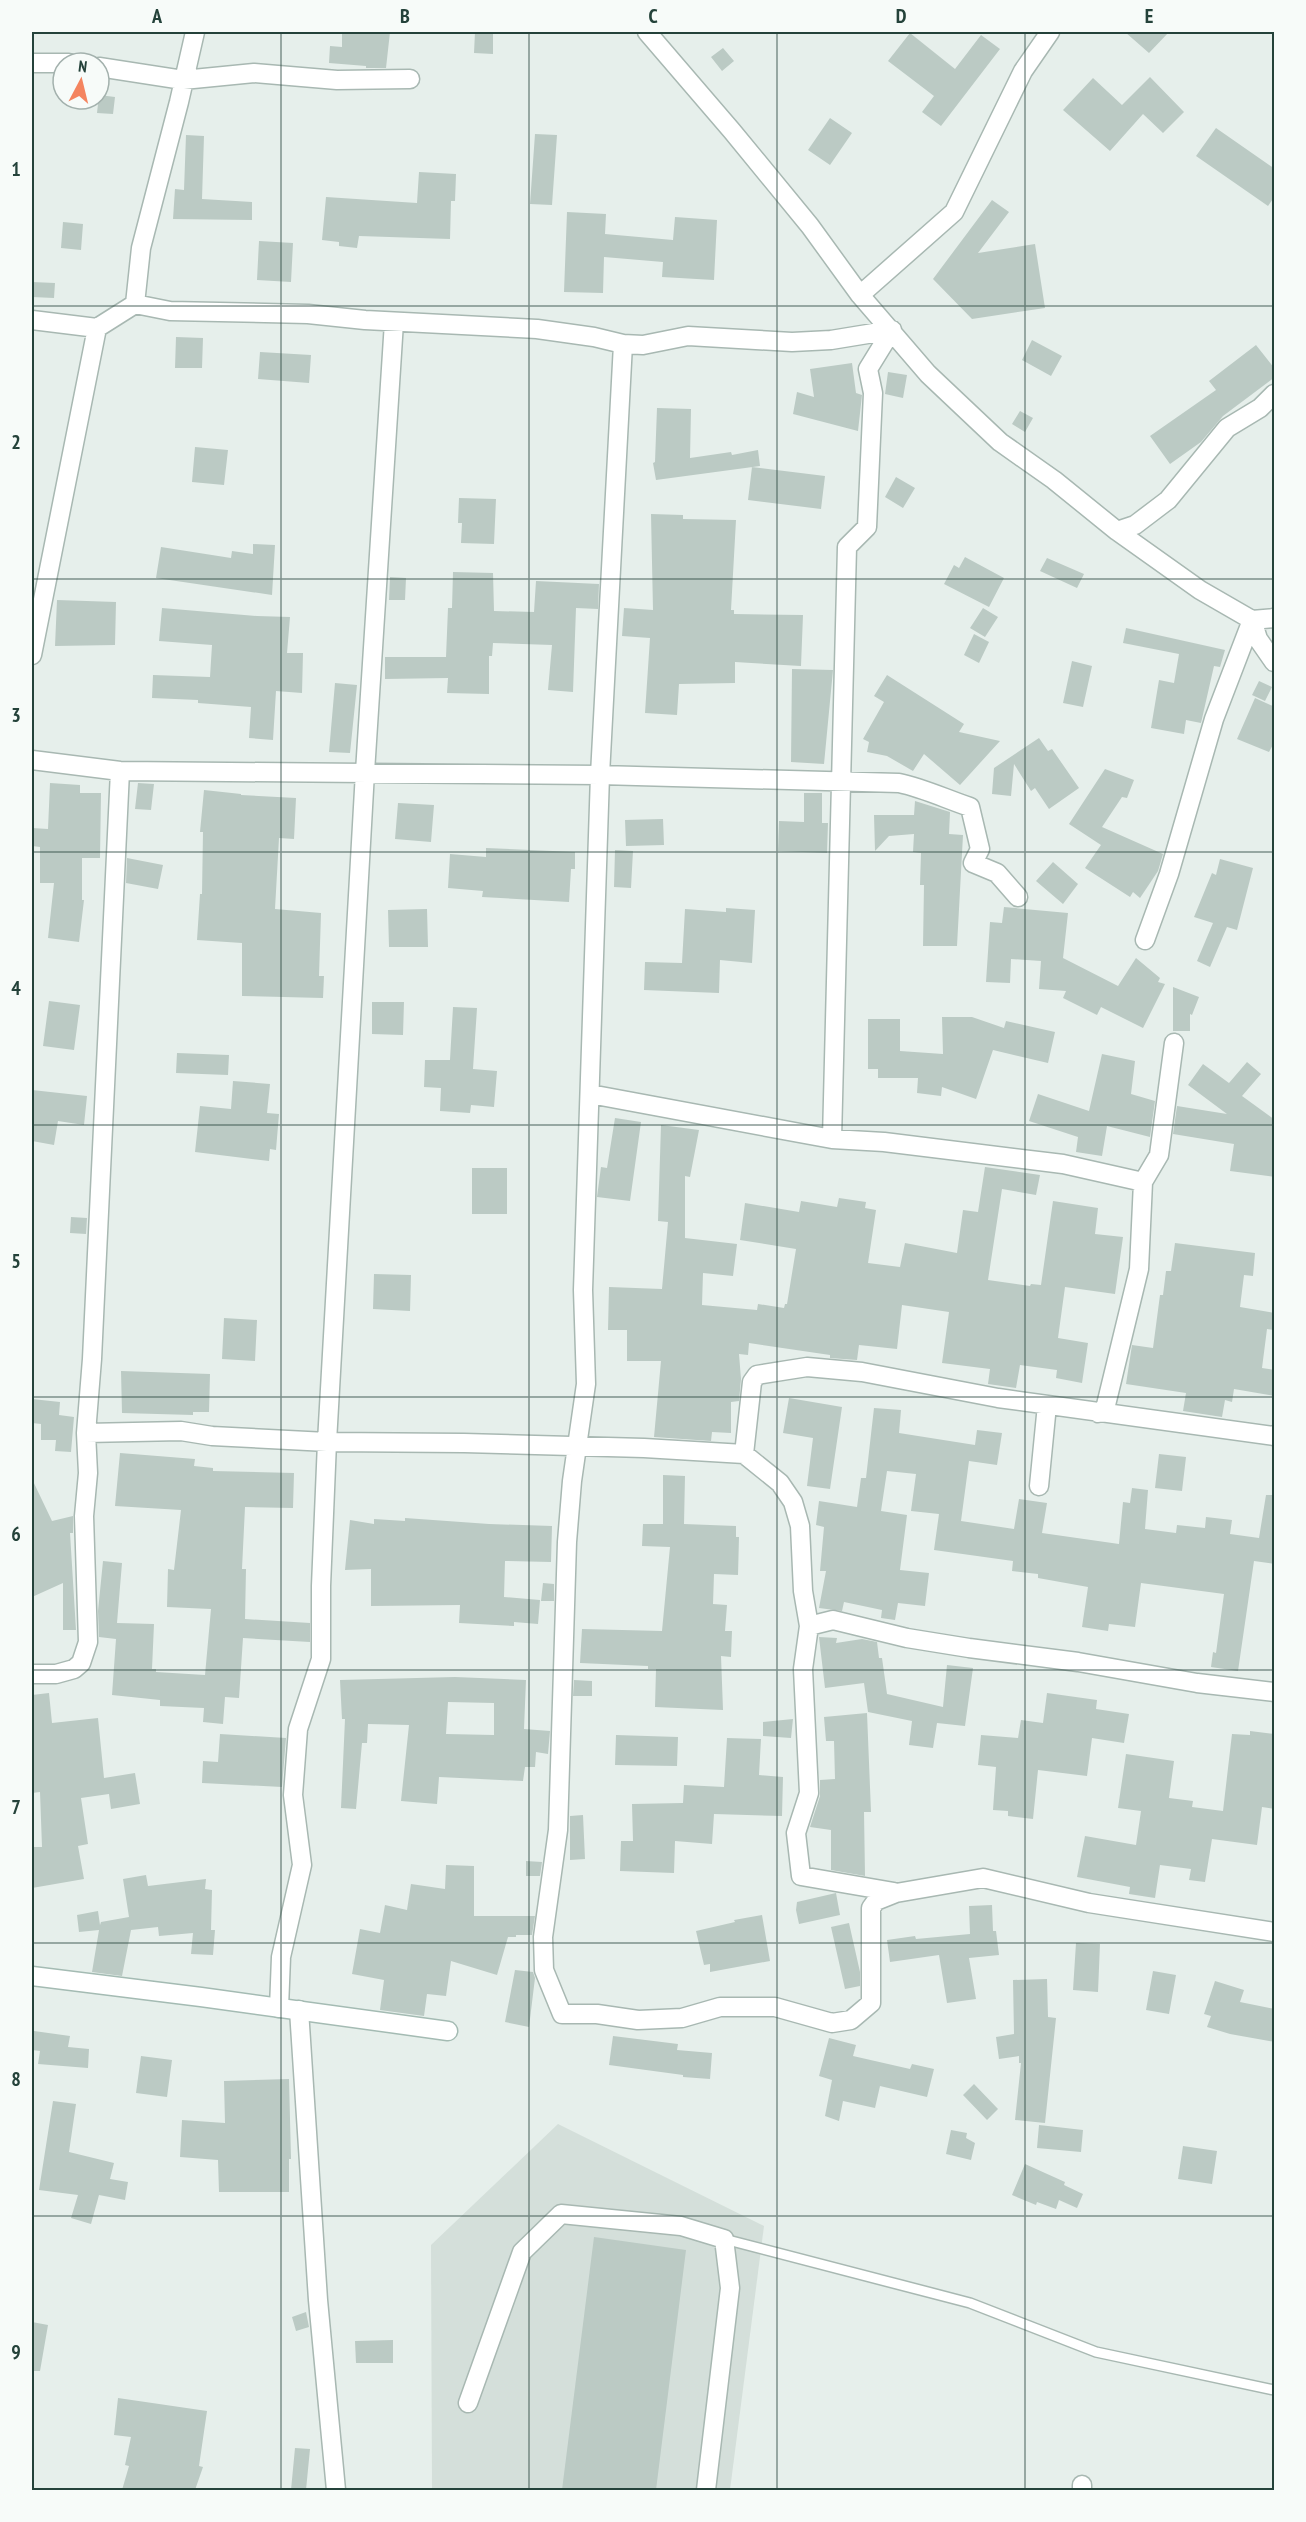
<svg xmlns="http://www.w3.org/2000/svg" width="1306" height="2522" viewBox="0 0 1306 2522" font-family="'PT Sans Narrow',sans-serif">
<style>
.built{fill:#d4dfda}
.building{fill:#bbcac4;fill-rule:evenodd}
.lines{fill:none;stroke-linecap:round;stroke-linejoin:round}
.lane-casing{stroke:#a8b8b2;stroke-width:12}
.street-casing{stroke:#a8b8b2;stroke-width:21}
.secondary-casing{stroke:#a4bbb3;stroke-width:21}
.lane{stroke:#fff;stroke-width:9}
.street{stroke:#fff;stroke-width:18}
.secondary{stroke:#fff;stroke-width:18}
.grid{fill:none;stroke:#24423a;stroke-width:1.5;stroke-opacity:0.55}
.neatline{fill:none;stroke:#24423a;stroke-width:2}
.grid-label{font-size:20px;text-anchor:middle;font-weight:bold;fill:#24423a}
</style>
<rect width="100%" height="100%" fill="#e6efeb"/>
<path class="built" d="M558 2124 764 2226 730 2490H432L431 2245Z"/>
<path class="building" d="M342 32H390L386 68H366V66L329 63 330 46 342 47Z
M475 32H493V54L474 53Z
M1125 32H1169L1149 53Z
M910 33 955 69 981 35 1000 49 941 126 922 112 934 96 888 61Z
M723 48 734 61 722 71 711 57Z
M1150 77 1184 112 1163 133 1143 114 1110 151 1063 110 1093 78 1122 105Z
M99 95 115 97 113 114 97 113Z
M830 118 852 133 830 165 808 150Z
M1216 128 1275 169V196L1268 206 1196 156Z
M535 134 557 135 552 205 530 204Z
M186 135 204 136 202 199 252 202V220L173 219 175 189 184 190Z
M419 172 456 174 455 201H451L450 239 359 236 357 248 339 246V242L322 240 326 197 417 203Z
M992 200 1009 212 978 253 1035 244 1045 308 972 319 933 279Z
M567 212 606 214 605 234 673 240 675 217 717 220 714 280 662 277 663 262 604 257 603 293 564 292Z
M63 222 83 224 81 250 61 248Z
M259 241 293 243 291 282 257 280Z
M32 282 55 283 54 298 32 297Z
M176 337 203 338 202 368H175Z
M1032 340 1062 356 1051 376 1022 360Z
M1256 345 1275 369V377L1223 416 1201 442 1170 464 1150 436 1216 390 1209 381Z
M260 352 311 355 309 383 258 379Z
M852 363 856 393 862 395 858 431 793 414 797 392 814 397 810 369Z
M888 372 907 375 903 398 885 394Z
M657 408 691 409 690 458 731 452 732 455 758 450 760 466 656 480 653 463 655 462Z
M1020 411 1033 418 1025 432 1012 424Z
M195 447 228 450 224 485 192 482Z
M752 467 825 476 821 509 748 500Z
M896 477 915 488 903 508 885 497Z
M459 498 496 499 494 544 461 543 462 523H458Z
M651 514 683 515V519L736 520 731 610H734V614L803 615 801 666 735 662V683L679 684 677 715 645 713 650 638 622 636 624 608 653 610Z
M253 544 275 545 272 595 156 578 161 547 231 558 232 551 253 554Z
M965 557 1004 578 989 607 944 584 954 565 959 568Z
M1047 558 1084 574 1077 588 1040 571Z
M453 572 493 573 494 611 534 612 536 581 599 584 598 609 576 608 573 692 548 690 552 645 493 643 492 656H489V694L447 693 448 678 385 679V657H446L448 608H452Z
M390 577 406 578 405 600H389Z
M57 600 116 602 115 645 55 646Z
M162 608 257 616 290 617 287 653H303L302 693 276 691 273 740 249 738 251 707 198 703V700L152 698 153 675 210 677 212 645 159 641Z
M983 608 998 617 985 637 970 628Z
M1126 628 1225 650 1220 667 1214 666 1201 723 1186 720 1184 734 1151 728 1159 680 1174 683 1179 654 1123 643Z
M974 634 989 642 979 663 964 655Z
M1072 661 1092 666 1083 707 1063 703Z
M792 669 833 670 824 764 791 762Z
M887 675 964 724 959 732 1000 741 960 785 924 754 913 771 887 756 867 752 869 742 863 739 884 702 874 696Z
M1259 681 1272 687 1265 701 1252 695Z
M335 683 357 685 350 753 329 752Z
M1255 698 1275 707V741L1269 752 1237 739Z
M1039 738 1048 751 1052 749 1079 788 1049 809 1035 788 1031 791 1014 764 1011 796 992 794 994 768Z
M1105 769 1134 780 1127 798 1122 797 1102 827 1163 854 1158 871 1140 898 1133 892 1130 897 1085 868 1101 845 1069 824Z
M50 783 80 785V793H101L100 858H82V900H84L79 942 48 938 54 883H40V847L32 846V828L48 829Z
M138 783 154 784 151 810 135 809Z
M204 790 241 794V795L296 798 294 839 279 838 275 909 321 913 319 976H324L323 998 242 996V943L197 940 200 894H202L203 832H200Z
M804 793H822V823H828L827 853 778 851 779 821 804 822Z
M915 801 950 812 949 834 963 835 957 946H923L924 885H920L921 853 913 852 914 834 889 836 875 851 874 815H914Z
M398 803 434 805 431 842 395 839Z
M663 819 664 845 626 846 625 820Z
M486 848 575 852V869H571L569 902 482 897 483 891 448 888 450 854 486 857Z
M615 850 633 851 631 888 614 887Z
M127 858 163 865 158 889 126 883Z
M1220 859 1253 868 1237 930 1227 927 1210 967 1197 961 1213 923 1194 917 1212 873 1216 875Z
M1053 862 1078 884 1063 904 1036 881Z
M1004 907 1068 913 1063 958 1118 986 1136 958 1160 978 1158 982 1165 984 1143 1028 1101 1007 1097 1015 1063 998 1066 991 1039 989 1041 961 1011 959 1010 983 986 982 990 922 1002 923Z
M726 908 755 910 752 963 720 960 719 993 644 990 645 962 682 963 685 909 726 912Z
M427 909 428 947H389L388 910Z
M1173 987 1199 997 1192 1015 1190 1014V1031H1173Z
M49 1001 80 1005 74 1050 43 1046Z
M372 1002H404L403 1035 372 1034Z
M453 1007 477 1008 473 1069 497 1071 494 1107 471 1105 470 1113 440 1111 441 1088 424 1087 425 1060H450Z
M942 1017H972L1004 1028 1006 1021 1055 1032 1048 1063 993 1050 976 1099 942 1087 941 1096 917 1093 918 1078H878V1069H868V1019H900V1051L943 1054Z
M177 1053 229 1055 228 1075 176 1073Z
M1102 1054 1135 1061 1131 1094 1155 1101 1150 1137 1107 1126 1102 1156 1076 1152 1078 1137 1029 1121 1038 1094 1089 1111Z
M1247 1062 1261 1074 1242 1096 1275 1120V1177L1230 1171 1234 1144 1173 1134 1177 1106 1227 1114 1188 1085 1203 1064 1229 1083Z
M233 1081 270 1084 267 1113 279 1114 276 1150 270 1149 269 1161 195 1152 200 1106 231 1109Z
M32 1090 87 1096 84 1125 58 1121 54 1145 32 1141Z
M615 1118 641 1122 630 1201 597 1197 601 1167 607 1168Z
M661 1125 699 1130 690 1177 685 1176V1238L737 1244 733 1276 703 1273 702 1305 757 1310 758 1304 784 1308 785 1304H787L796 1249 740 1240 745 1203 799 1212 801 1201 837 1207 839 1198 866 1202 865 1208 876 1210 868 1263 900 1267 905 1243 957 1253 963 1210 978 1212 985 1167 1040 1175 1036 1195 1002 1189 988 1280 1030 1286 1031 1284 1041 1285 1053 1201 1098 1208 1095 1234 1123 1237 1115 1294 1065 1287 1058 1338 1088 1343 1082 1383 1056 1378 1057 1370 1020 1365 1016 1388 988 1384 990 1369 942 1363 949 1312 902 1305 897 1349 859 1345 857 1360 830 1358V1355L749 1343 748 1355 739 1354 741 1379 739 1401 731 1402V1433L712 1432 711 1441 654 1437 661 1361H627V1330H608L609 1287 662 1289 668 1222 658 1221Z
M472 1168H507V1214H472Z
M71 1217 87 1218 86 1234 70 1233Z
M1175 1243 1255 1253 1253 1276 1244 1275 1240 1307 1275 1313V1330L1267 1329 1262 1368 1275 1370V1396L1234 1389 1232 1402 1225 1400 1222 1417 1183 1411 1186 1393 1126 1384 1132 1345 1153 1348 1160 1295H1163L1166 1271H1171Z
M374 1274 411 1275 410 1311 373 1309Z
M224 1318 257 1320 255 1361 222 1359Z
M121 1371 210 1374 209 1412H193V1415L122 1413Z
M789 1398 842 1407 830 1489 807 1486 813 1438 783 1433Z
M32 1399 60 1402 59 1415 74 1417 71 1452 55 1451 56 1440H41V1424L32 1423Z
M874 1408 901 1410 899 1433 975 1445 977 1430 1002 1433 997 1465 969 1461 961 1521 1014 1529 1019 1499 1047 1503 1042 1533 1119 1544 1123 1502 1130 1503 1132 1488 1148 1490 1145 1529 1176 1533 1177 1525 1205 1528 1206 1517 1232 1520 1230 1534 1259 1538 1266 1495H1275V1564L1254 1561 1238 1671 1211 1667 1213 1652 1216 1653 1224 1594 1141 1583 1135 1627 1109 1624 1108 1631 1082 1627 1088 1587 1038 1578V1574L1012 1571 1013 1561 934 1550 939 1514 911 1511 916 1474 887 1471 881 1511 907 1515 900 1570 929 1573 925 1606 898 1603 895 1620 881 1618 882 1610 844 1602 842 1611 819 1608 826 1571H820L824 1527 816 1525 819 1501 857 1507 861 1478H866Z
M120 1453 195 1459 194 1466 213 1468V1471L294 1473 293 1508 245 1507 242 1569H246L245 1619 310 1623V1642L243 1638 239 1698 225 1697 223 1724 203 1722 204 1708 160 1706V1700L112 1695 116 1639 99 1637 98 1611 103 1561 122 1563 117 1623 154 1624 152 1669H156V1672L205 1675 211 1609 167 1607 168 1569 174 1570 181 1510 115 1506Z
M1159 1454 1186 1457 1182 1491 1155 1488Z
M663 1475 685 1476 684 1524 736 1526V1537H739L738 1575 714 1574 713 1604 727 1605 725 1631H732L731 1657 721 1656 723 1710 655 1707 656 1669H648V1666L580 1663 582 1629 662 1631 670 1547 642 1546 643 1524H663Z
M32 1479 52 1521 73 1516V1533H70L76 1630H63V1583L32 1597Z
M405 1518 489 1524 552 1526 551 1562 505 1561 504 1597 540 1600 538 1624 514 1622V1626L459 1623 460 1605 371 1606V1569L345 1570 350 1520 374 1524V1519L405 1521Z
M543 1583 554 1584V1601H541Z
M819 1637 837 1638 836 1643 862 1639 877 1642 879 1658H882L887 1694 943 1707 947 1665 973 1668 965 1726 937 1723 933 1748 909 1745 912 1721 868 1712 864 1683 825 1688Z
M455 1677 526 1680 524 1729 550 1731 548 1754 536 1752 535 1767H525L523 1781 439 1777 437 1804 401 1801 409 1725 368 1724 367 1743H362L356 1809 341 1808 345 1719H342L340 1680ZM448 1702 494 1703V1735L446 1734Z
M574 1680 592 1681V1696H573Z
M49 1693 52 1723 98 1718 104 1778 135 1773 140 1804 111 1809 109 1794 81 1798 88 1844 78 1846 84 1879 32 1888V1847H42L40 1792 32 1793V1695Z
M1047 1693 1097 1700 1096 1709 1129 1714 1124 1743 1092 1738 1087 1776 1038 1770 1033 1819 1008 1816V1811L993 1810 996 1767 978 1765 981 1735 1018 1738 1021 1720 1043 1723Z
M867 1713 871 1812H864L865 1876 831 1870V1830L810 1827 820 1796V1780L835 1779 834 1741H826L824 1717Z
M793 1719 791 1738 763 1736V1722Z
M1250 1731 1275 1734V1809L1262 1807 1257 1845 1212 1839 1205 1882 1189 1880 1191 1869 1160 1865 1155 1898 1129 1894 1130 1887 1077 1877 1085 1836 1136 1845 1141 1811 1118 1808 1126 1754 1174 1761 1169 1798 1193 1801 1192 1807 1223 1811 1232 1734 1250 1735Z
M220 1734 286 1738 282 1787 202 1783 203 1761 218 1762Z
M616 1735 678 1737 677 1766 615 1765Z
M727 1738 761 1739 759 1775 783 1777 782 1816 714 1814 712 1844 675 1841 674 1873 620 1871 621 1841H633L632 1804 683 1803 684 1785 724 1787Z
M583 1815 585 1859 570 1860V1816Z
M526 1861 542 1862 540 1876H526Z
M446 1865 474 1866V1916H535L532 1935H516V1937H508L497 1975 451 1961 446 1996 427 1994 424 2016 380 2010 384 1980 352 1974 360 1929 380 1933 385 1905 407 1910 411 1884 445 1889Z
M146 1875 148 1886 206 1879 205 1889 212 1890 211 1930H215L213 1955 191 1954 193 1933 159 1936 158 1927 131 1930 122 1976 92 1972 99 1930 79 1932 77 1915 98 1911 100 1925 101 1922 129 1917 123 1879Z
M836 1893 840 1915 799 1924 796 1910 797 1902Z
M992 1905 993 1931H996L999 1955 969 1958 976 1999 947 2003 939 1955 890 1962 887 1940 915 1936 916 1939 970 1934 969 1906Z
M762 1915 770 1961 710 1972V1964L704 1965 696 1931 735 1922 734 1920Z
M849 1923 860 1972V1986L845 1989 831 1927Z
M1076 1943 1100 1944 1098 1992 1073 1990Z
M515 1970 533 1972 535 1978 529 2027 505 2022Z
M1153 1971 1176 1975 1169 2014 1146 2010Z
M1047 1979 1048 2017 1056 2018 1045 2123 1015 2120 1021 2063H1019V2056L999 2059 996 2037 1014 2034 1013 1980Z
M1215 1981 1244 1990 1240 2002 1275 2009V2042L1230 2034 1207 2027 1211 2016 1204 2014Z
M34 2031 70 2036 68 2047 89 2049 88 2068 38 2064 40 2051 32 2050Z
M613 2036 678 2044 677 2050 712 2053 710 2079 683 2077V2075L609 2065Z
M829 2038 856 2045 853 2056 910 2069 912 2064 934 2069 927 2097 880 2086 875 2108 843 2101 839 2121 825 2116 832 2080 819 2076Z
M141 2056 172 2060 167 2097 136 2093Z
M289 2079 291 2159H289V2192H219L218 2160 180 2157 182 2120 225 2123 224 2081Z
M974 2084 998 2109 987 2120 963 2095Z
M53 2101 76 2104 69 2152 114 2163 110 2179 128 2182 125 2200 99 2195 91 2224 71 2218 78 2195 39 2190Z
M1039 2125 1083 2130 1081 2152 1037 2148Z
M951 2130 967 2133 966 2138 975 2143 971 2160 946 2154Z
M1183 2146 1217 2151 1212 2184 1178 2179Z
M1025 2164 1065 2182 1064 2185 1083 2194 1077 2208 1059 2200 1056 2209 1037 2202 1036 2205 1012 2195Z
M594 2237 686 2250 656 2490H562Z
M306 2312 309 2327 296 2331 292 2317Z
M32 2322 48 2325 40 2371H32Z
M393 2340V2363H356L355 2341Z
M118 2398 207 2411 199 2466 203 2467 195 2490H122L129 2466 125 2465 131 2437 114 2435Z
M295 2448 310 2449 306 2490H291Z"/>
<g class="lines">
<g class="lane-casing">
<path id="lane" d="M724 2239 970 2303 1096 2352 1274 2390"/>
</g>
<g class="street-casing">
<path id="street" d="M647 32 732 131 810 226 860 295 928 374 1000 442 1054 480 1117 531 1200 590 1252 620 1274 618
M32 63H69
M99 67 183 80 254 73 337 80 410 79
M860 295 954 212 1023 71 1050 32
M135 304 170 311 308 314 365 320 537 329 594 337 623 344 643 345 688 336 792 342 831 340 892 330
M32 320 97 328 135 304 141 248 179 102 195 32
M623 344 600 775 583 1290 586 1384 572 1481 567 1542 558 1830 543 1937 544 1970 562 2014H597L638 2020 682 2018 720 2007H775L832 2023 851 2020 871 2003V1908L876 1901 896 1893 983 1878 1089 1903 1274 1932
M1117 531 1135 525 1168 500 1227 428 1260 408 1274 394
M1252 620 1258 639 1274 662
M32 655 97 328
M32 760 120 771 600 775 899 783C923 788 946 799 970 807L980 849 973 863 997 873 1018 897
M1145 940 1169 874 1214 719 1252 620
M590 1094 832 1139 884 1142 1063 1164 1143 1182
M832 1139 847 547 867 527 873 393 868 369 892 330
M1098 1413 1105 1409 1139 1269 1143 1182 1159 1155 1174 1043
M86 1433 181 1431 212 1436 327 1442 464 1443 644 1448 744 1454 780 1483 793 1502 800 1526 803 1591 809 1626 803 1669 809 1793 796 1833 801 1876 894 1892
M744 1454 752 1382 757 1375 807 1367 862 1372 998 1398 1274 1436
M1039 1486 1047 1405
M809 1626 833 1620 907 1638 969 1648 1078 1662 1197 1683 1274 1692
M32 1674H56L74 1669 81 1663 88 1642 84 1516 88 1473 86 1433 92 1359 120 771
M279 2008 281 1957 302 1865 293 1795 298 1729 321 1659V1586L327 1442 365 772 394 322
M299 2010 318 2300 336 2490
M468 2403 522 2252 561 2214 681 2226 724 2239 730 2288 706 2490
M1082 2490V2485"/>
</g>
<g class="secondary-casing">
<path id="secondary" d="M32 1976 201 1997 448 2031"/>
</g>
<use href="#lane" class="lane"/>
<use href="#street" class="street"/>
<use href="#secondary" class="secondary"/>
</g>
<path class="grid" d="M281 32V2490M529 32V2490M777 32V2490M1025 32V2490M32 306H1274M32 579H1274M32 852H1274M32 1125H1274M32 1397H1274M32 1670H1274M32 1943H1274M32 2216H1274"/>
<rect width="1306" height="2522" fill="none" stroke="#f7fbf9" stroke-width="66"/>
<g transform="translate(81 81) rotate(7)"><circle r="28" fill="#f7fbf9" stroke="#a3b1ad" stroke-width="1.5"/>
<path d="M0-4.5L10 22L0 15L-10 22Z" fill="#f4845f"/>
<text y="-9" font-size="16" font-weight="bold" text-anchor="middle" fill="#24423a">N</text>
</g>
<rect x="33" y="33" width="1240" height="2456" class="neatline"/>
<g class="grid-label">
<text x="157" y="23">A</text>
<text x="405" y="23">B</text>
<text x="653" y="23">C</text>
<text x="901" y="23">D</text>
<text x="1149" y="23">E</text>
<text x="16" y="176">1</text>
<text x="16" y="449">2</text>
<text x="16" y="722">3</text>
<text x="16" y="995">4</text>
<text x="16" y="1268">5</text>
<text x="16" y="1541">6</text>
<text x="16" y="1814">7</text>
<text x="16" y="2086">8</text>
<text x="16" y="2359">9</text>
</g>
</svg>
